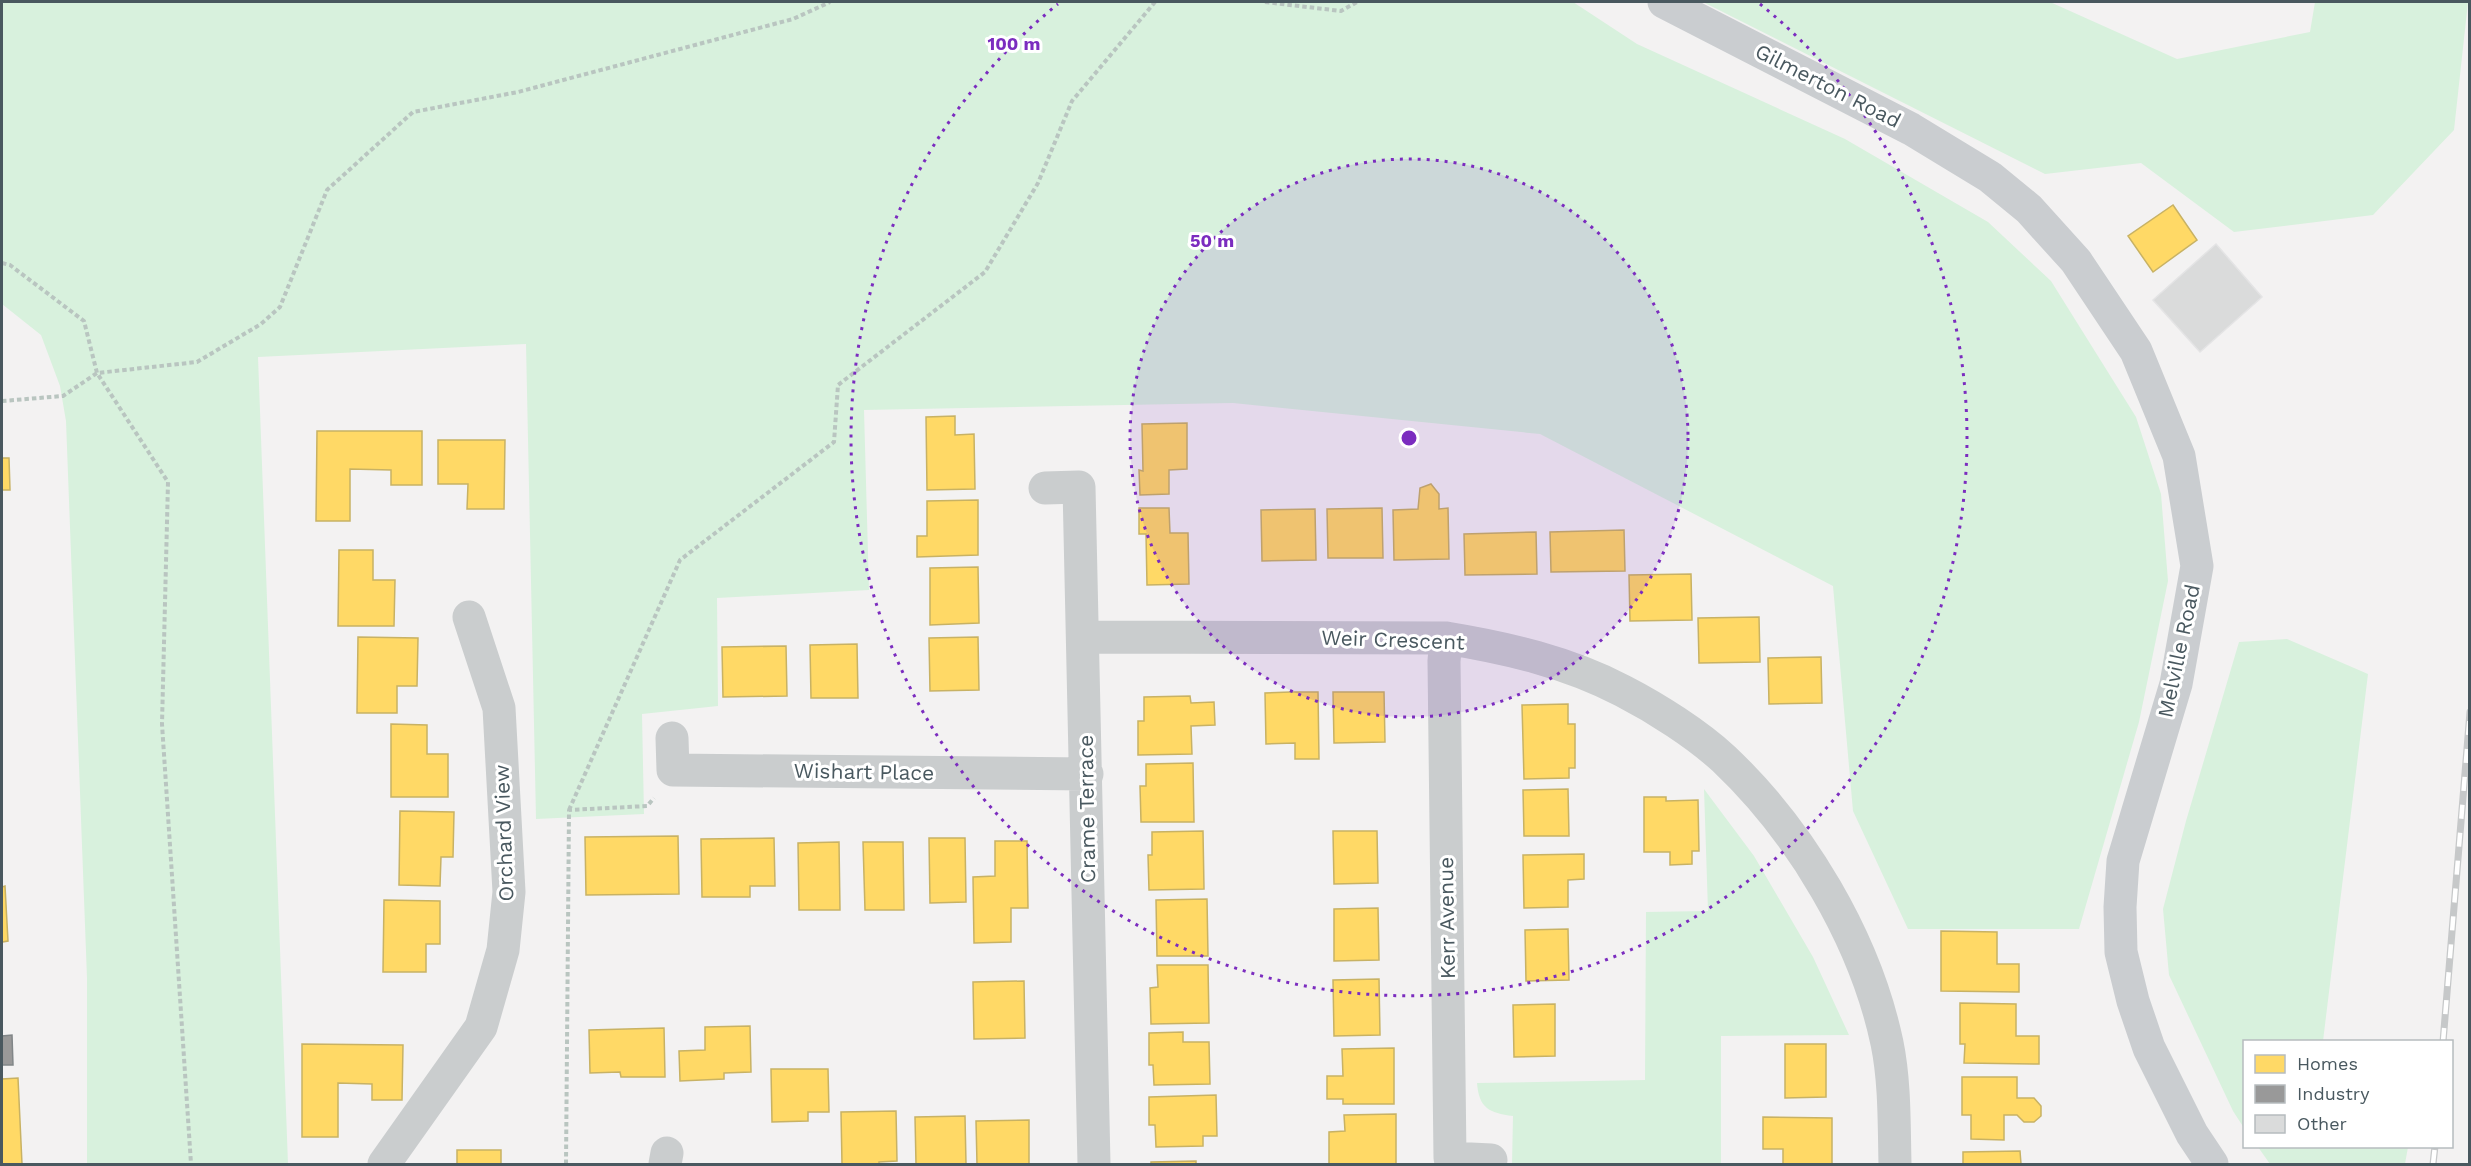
<svg xmlns="http://www.w3.org/2000/svg" width="2471" height="1166" viewBox="0 0 2471 1166" font-family="'Work Sans',sans-serif">
<style>
.green{fill:#d8f1dd}
.homes{fill:#ffd966;stroke:#c8b264;stroke-width:1.5}
.industry{fill:#999;stroke:#818688;stroke-width:1.5}
.building{fill:#dadbdb;stroke:#e4e4e5;stroke-width:1.5}
.lines{fill:none;stroke-linecap:round;stroke-linejoin:round}
.path{stroke:#b9c5c0;stroke-width:4;stroke-dasharray:4.5 3;stroke-linecap:butt}
.minor{stroke:#cacdce;stroke-width:33}
.secondary{stroke:#cacdd0;stroke-width:33}
.rail-casing{stroke:#c6c8c9;stroke-width:7}
.rail{stroke:#fff;stroke-width:4.5;stroke-dasharray:14;stroke-linecap:butt}
.ring{fill:none;stroke:#7b2cbf;stroke-width:3;stroke-dasharray:3 6}
.labels{text-anchor:middle;stroke-width:6;stroke-linejoin:round;paint-order:stroke}
.street-label{font-size:21px;fill:#49585f;stroke:#fff}
.centre{fill:#7b2cbf;stroke:#fff;stroke-width:3}
.ring-label{font-size:18px;text-anchor:middle;font-weight:bold;fill:#7b2cbf;stroke:#fff;stroke-width:6;stroke-linejoin:round;paint-order:stroke}
</style>
<rect width="100%" height="100%" fill="#f3f2f2"/>
<path class="green" d="M2 2H1573L1637 44 1845 139 1988 222 2051 281 2136 417 2161 494 2168 581 2139 722 2079 929H1908L1853 811 1833 586 1540 434 1233 403 864 410 869 590 717 598 718 706 642 714 644 814 536 819 526 344 258 357 288 1164H87V978L66 421 60 386 41 335 2 304Z
M1703 2H2050L2177 59 2310 32 2315 2H2468L2454 130 2373 215 2234 232 2141 163 2045 174Z
M2287 639 2368 674 2323 1041 2244 1042V1128L2233 1111 2169 975 2163 909 2186 821 2239 642Z
M1704 789 1754 856 1813 957 1849 1035 1721 1036V1164H1512L1513 1116C1489 1113 1479 1108 1477 1083L1645 1080 1646 912 1708 911Z
M2258 1147H2408L2405 1164H2270Z"/>
<path class="homes" d="M2173 205 2197 240 2153 272 2128 236Z
M955 416V435L974 434 975 489 927 490 926 417Z
M1187 423V469L1169 470V494L1140 495 1139 470 1143 471 1142 424Z
M317 431H422V485H391V470L350 469V521H316Z
M438 440H505L504 509H467L468 484H438Z
M2 458H9L10 490H2Z
M1431 484 1439 494V509L1448 508 1449 559 1394 560 1393 510 1418 509 1420 488Z
M978 500V555L917 557V536H927V501Z
M1139 508H1169L1170 533H1188L1189 584 1147 585 1146 534H1139Z
M1382 508 1383 558H1328L1327 509Z
M1315 509 1316 560 1262 561 1261 510Z
M1624 530 1625 571 1551 572 1550 532Z
M1536 532 1537 574 1465 575 1464 534Z
M339 550H373V580H395L394 626H338Z
M978 567 979 623 930 625V568Z
M1691 574 1692 620 1630 621 1629 575Z
M1759 617 1760 662 1699 663 1698 618Z
M358 637 418 638 417 686H397V713H357Z
M978 637 979 690 930 691 929 638Z
M857 644 858 698H811L810 645Z
M786 646 787 696 723 697 722 647Z
M1821 657 1822 703 1769 704 1768 658Z
M1291 692H1318L1319 759H1295V743L1266 744 1265 693Z
M1333 692H1384L1385 742 1334 743Z
M1190 696 1191 703 1214 702 1215 725 1191 726 1192 754 1138 755V721H1144V697Z
M1568 704V724H1575V768H1569V778L1524 779 1522 705Z
M391 724 427 725V754H448V797H391Z
M1193 763 1194 822H1141L1140 786H1146V764Z
M1568 789 1569 836H1524L1523 790Z
M1644 797H1666V801L1698 800 1699 851H1692V864L1670 865V852H1644Z
M400 811 454 812 453 857H441L440 886 399 885Z
M1203 831 1204 889 1149 890 1148 855H1152V832Z
M1333 831H1377L1378 883 1334 884Z
M678 836 679 894 586 895 585 837Z
M774 838 775 886H750V897H702L701 839Z
M929 838H965L966 902 930 903Z
M995 841H1027L1028 908H1011V942L974 943 973 877 995 876Z
M839 842 840 910H799L798 843Z
M863 842H903L904 910H865Z
M1584 854V879L1568 880V907L1524 908 1523 855Z
M5 886 8 941 2 942V887Z
M1207 899 1208 956H1157L1156 900Z
M384 900 440 901V944H426V972H383Z
M1378 908 1379 960 1334 961V909Z
M1568 929 1569 980 1526 981 1525 930Z
M1941 931 1997 932V964H2019V992L1941 991Z
M1157 965H1208L1209 1023 1151 1024 1150 988 1158 987Z
M1379 979 1380 1035 1334 1036 1333 980Z
M1024 981 1025 1038 974 1039 973 982Z
M1960 1003 2016 1004V1036H2039V1064L1964 1063 1965 1044H1960Z
M1555 1004V1056L1514 1057 1513 1005Z
M750 1026 751 1072 724 1073V1079L680 1081 679 1051 705 1050V1027Z
M664 1028 665 1077H621L620 1072 590 1073 589 1030Z
M1183 1032V1042H1209L1210 1084 1154 1085 1153 1065H1149V1033Z
M302 1044 403 1045 402 1100H372V1084L338 1083V1137H302Z
M1785 1044H1826V1097L1785 1098Z
M1394 1048V1104H1343V1099H1327V1076H1343L1342 1049Z
M771 1069H828L829 1112H808V1121L772 1122Z
M1962 1077H2017V1098H2034L2041 1106V1116L2034 1122H2024L2017 1115H2004V1140L1971 1139V1115H1962Z
M18 1078 22 1164H2V1079Z
M1216 1095 1217 1136H1203V1146L1156 1147 1155 1125H1149V1097Z
M896 1111 897 1161 879 1162V1164H842L841 1112Z
M1396 1114V1164H1329V1132L1345 1131 1344 1115Z
M965 1116 966 1164H916L915 1117Z
M1763 1117 1832 1118V1164H1783V1149H1763Z
M1029 1120V1164H977L976 1121Z
M457 1150H501V1164H457Z
M2020 1151 2021 1164H1963V1152Z
M1196 1161V1164H1151V1162Z"/>
<path class="industry" d="M12 1035 13 1065H2V1036Z"/>
<path class="building" d="M2216 244 2262 297 2200 352 2153 300Z"/>
<g class="lines">
<path class="path" d="M1265 2 1341 11 1357 2
M2 263 10 265 84 321 97 373 197 362 261 324 280 307 327 190 413 112 518 92 793 19 830 2
M2 401 63 396 97 373 168 482 162 724 191 1164
M569 810 680 560 834 442 838 385 985 272 1038 183 1072 101 1155 2
M566 1164 569 810 647 806 654 798"/>
<path class="minor" d="M1045 488 1079 487 1094 1164
M1083 637 1446 638C1507 648 1568 662 1623 691 1656 708 1697 734 1724 759 1801 832 1865 939 1887 1043 1895 1082 1894 1124 1895 1164
M1446 638 1444 661 1450 1158 1491 1160
M672 738 673 770 1087 774
M384 1164 481 1027 503 950 509 892 499 708 469 617
M665 1164 667 1153"/>
<path class="secondary" d="M1664 2 1911 129 1990 177 2029 209 2076 261 2136 351 2179 456 2197 566 2176 684 2123 861 2120 907 2121 952 2133 1001 2149 1048 2192 1134 2212 1164"/>
<g class="rail-casing">
<path id="rail" d="M2443 1042 2470 712
M2433 1164 2435 1146"/>
</g>
<use href="#rail" class="rail"/>
</g>
<circle cx="1409" cy="438" r="279" fill="#7b2cbf" fill-opacity=".12"/>
<g class="ring">
<circle cx="1409" cy="438" r="279"/>
<path d="M1760 4A558 558 0 1 1 1058 4"/>
</g>
<g class="labels">
<g class="street-label">
<text transform="translate(1828 86) rotate(27)" y="7">Gilmerton Road</text>
<text transform="translate(1393 640) rotate(2)" y="7">Weir Crescent</text>
<text transform="translate(2179 651) rotate(-78)" y="7">Melville Road</text>
<text transform="translate(864 772) rotate(1)" y="7">Wishart Place</text>
<text transform="translate(1087 809) rotate(-91)" y="7">Crame Terrace</text>
<text transform="translate(504 833) rotate(-92)" y="7">Orchard View</text>
<text transform="translate(1447 918) rotate(-91)" y="7">Kerr Avenue</text>
</g>
</g>
<circle cx="1409" cy="438" r="9" class="centre"/>
<g class="ring-label">
<text x="1014" y="50">100 m</text>
<text x="1212" y="247">50 m</text>
</g>
<rect width="2471" height="1166" fill="none" stroke="#49585f" stroke-width="6"/>
<rect x="2243" y="1040" width="210" height="108" fill="#ffffff" stroke="#b6bcbf" stroke-width="1.5"/>
<rect x="2255" y="1055" width="30" height="18" fill="#ffd966" stroke="#b6bcbf" stroke-width="1.5"/>
<text x="2297" y="1070" font-size="18" fill="#49585f">Homes</text>
<rect x="2255" y="1085" width="30" height="18" fill="#999999" stroke="#b6bcbf" stroke-width="1.5"/>
<text x="2297" y="1100" font-size="18" fill="#49585f">Industry</text>
<rect x="2255" y="1115" width="30" height="18" fill="#dadbdb" stroke="#b6bcbf" stroke-width="1.5"/>
<text x="2297" y="1130" font-size="18" fill="#49585f">Other</text>
</svg>
